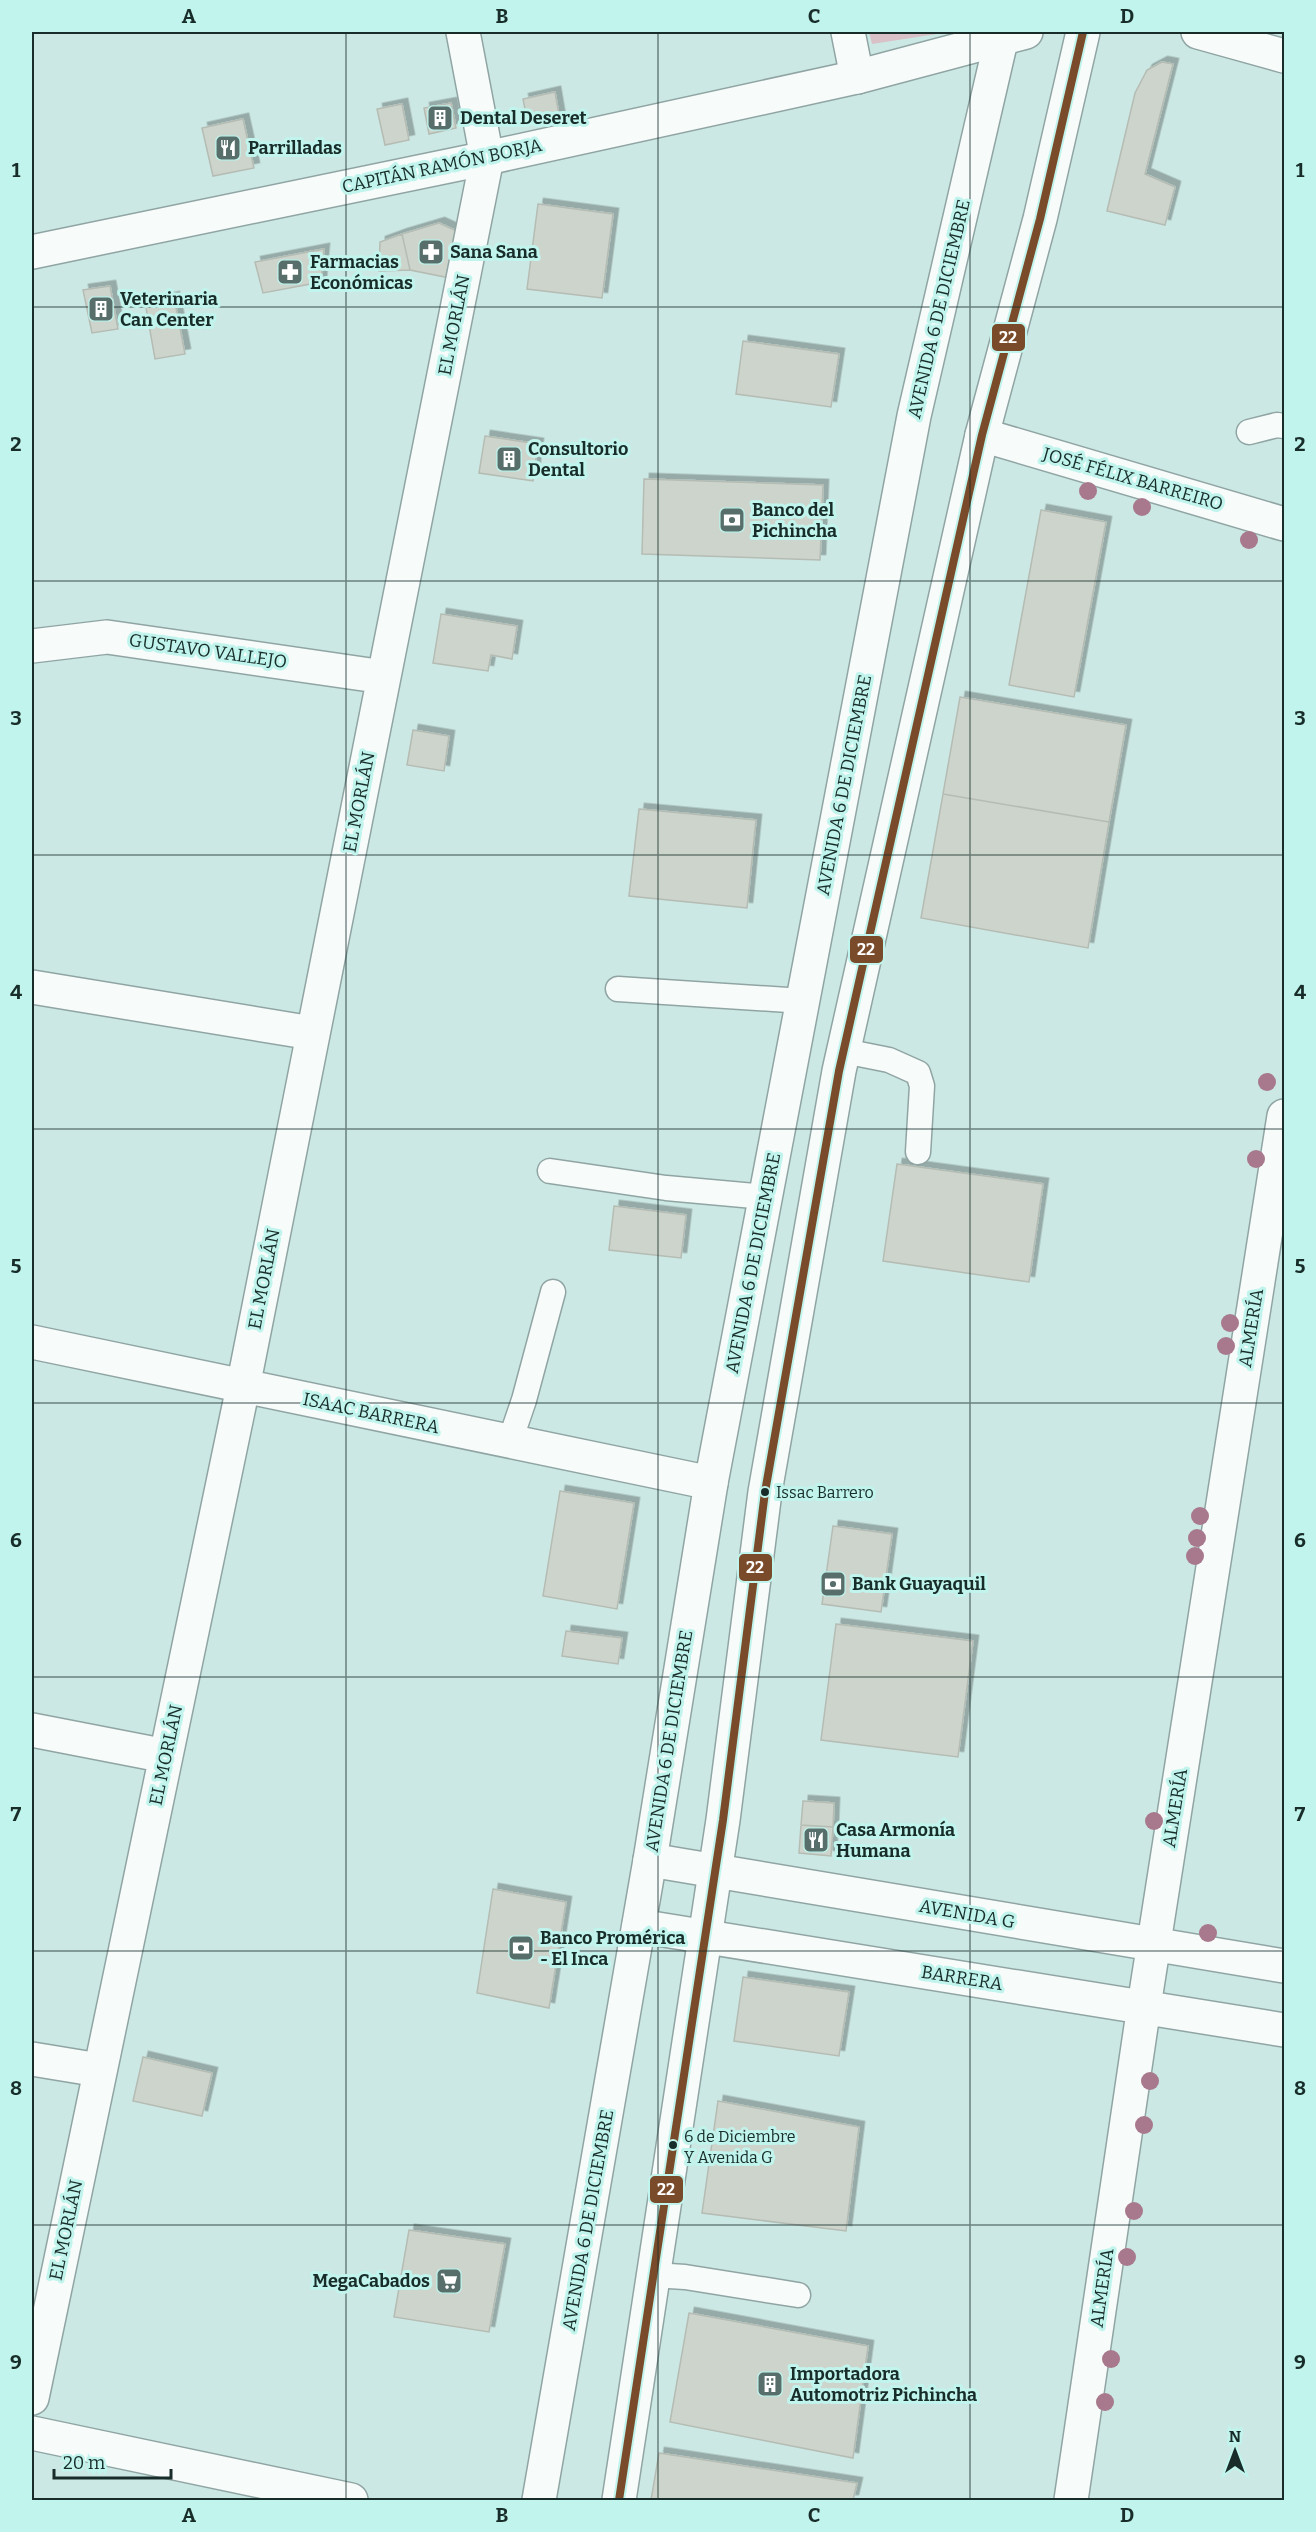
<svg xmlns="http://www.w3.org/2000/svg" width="1316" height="2532" viewBox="0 0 1316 2532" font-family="Bitter,serif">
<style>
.green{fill:#dac1c7}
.building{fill:#cdd4cc;stroke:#b5bcb4;stroke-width:1.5;filter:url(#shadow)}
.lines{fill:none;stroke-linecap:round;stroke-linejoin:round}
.service-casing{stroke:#90a5a3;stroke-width:27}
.minor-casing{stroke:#90a5a3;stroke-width:36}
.tertiary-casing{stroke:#90a5a3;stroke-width:36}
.primary-casing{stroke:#90a5a3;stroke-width:36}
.service{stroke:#f7fcfb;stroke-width:24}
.minor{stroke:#f7fcfb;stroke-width:33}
.tertiary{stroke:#f7fcfb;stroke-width:33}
.primary{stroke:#f7fcfb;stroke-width:33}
.bus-1-casing{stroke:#c0f4ec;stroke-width:12}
.bus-1{stroke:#7a4b2a;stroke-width:8}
.tree{fill:#a8798c}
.grid{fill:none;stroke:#182d2a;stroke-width:1.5;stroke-opacity:0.55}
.bus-dot{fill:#182d2a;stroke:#c0f4ec;stroke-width:2}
.labels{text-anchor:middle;stroke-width:6;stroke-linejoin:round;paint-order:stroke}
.bus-label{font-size:16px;fill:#182d2a;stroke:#c0f4ec;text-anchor:start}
.poi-label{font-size:18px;font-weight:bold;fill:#182d2a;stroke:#c0f4ec;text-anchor:start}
.street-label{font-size:18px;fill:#182d2a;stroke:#c0f4ec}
.line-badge{stroke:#c0f4ec;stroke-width:2}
.badge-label{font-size:16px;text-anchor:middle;font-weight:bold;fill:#fff}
.neatline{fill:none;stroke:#182d2a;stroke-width:2}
.grid-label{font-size:20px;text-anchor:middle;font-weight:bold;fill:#182d2a}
</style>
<defs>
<filter id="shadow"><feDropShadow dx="5.5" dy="-5.5" stdDeviation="0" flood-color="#0004"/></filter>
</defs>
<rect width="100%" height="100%" fill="#cce8e4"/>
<path class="green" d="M869 32H950L872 44Z"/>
<path class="building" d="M1162 62 1173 64 1145 174 1175 187 1165 225 1107 211 1135 93 1147 70Z
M555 92 560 121 540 125 526 114 523 99Z
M451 103 456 128 429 134 424 108Z
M402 104 409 140 385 145 377 109Z
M243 119 254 168 213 176 202 128Z
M538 204 613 214 602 298 527 289Z
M439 223 461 233 450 278 410 270 402 234Z
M402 234 410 270 379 271 380 242Z
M324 249 321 282 263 293 255 262Z
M110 286 118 329 92 333 83 290Z
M174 297 185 354 155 359 145 302Z
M743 341 839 354 831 407 736 394Z
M485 436 538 444 533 481 479 473Z
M644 479 823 485 820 560 642 554Z
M1041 510 1106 522 1074 697 1009 685Z
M441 614 517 626 512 659 491 655 488 671 433 663Z
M960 697 1126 725 1109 822 943 794Z
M413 730 449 736 444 771 407 765Z
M943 794 1109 822 1088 948 921 918Z
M639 809 756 820 747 908 629 896Z
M897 1164 1043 1184 1029 1282 883 1261Z
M614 1206 686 1215 681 1258 609 1250Z
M560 1491 634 1503 617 1609 543 1596Z
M833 1526 892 1534 881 1612 822 1604Z
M836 1624 973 1641 958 1757 821 1740Z
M566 1631 622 1638 618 1664 562 1656Z
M803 1801 834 1803 833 1827 801 1825Z
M801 1825 833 1827 831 1856 799 1853Z
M493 1889 566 1902 549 2008 477 1993Z
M743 1977 849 1992 839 2056 734 2041Z
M143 2057 212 2073 202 2116 133 2101Z
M718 2101 859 2127 846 2231 702 2213Z
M409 2230 505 2244 489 2332 394 2317Z
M689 2313 868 2346 853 2458 670 2422Z
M659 2453 857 2483 853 2500H651Z"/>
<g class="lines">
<g class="service-casing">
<path id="service" d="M1249 432 1277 425 1284 426
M618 989 803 1001
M844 1051 889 1060 918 1073 922 1086 918 1152
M550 1171 666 1188 765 1197
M510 1441 524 1400 553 1292
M653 2275 685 2277 798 2295"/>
</g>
<g class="minor-casing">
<path id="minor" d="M848 32 857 77
M982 435 1284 524
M32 646 107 637 384 677
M32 987 312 1033
M32 1342 711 1483
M32 1730 166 1756
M650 1860 1284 1966
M639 1926 1284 2030
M32 2059 99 2070
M32 2398 243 1387 487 158 463 32
M1071 2500 1144 2006 1284 1116"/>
</g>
<g class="tertiary-casing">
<path id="tertiary" d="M1198 32 1284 56
M32 252 487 158 857 77 1026 32
M32 2433 351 2500"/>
</g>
<g class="primary-casing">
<path id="primary" d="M539 2500 650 1860 711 1483 914 416 1003 32
M619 2500 723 1820 765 1492 839 1071 982 435 1040 219 1083 32"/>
</g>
<use href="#service" class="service"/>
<use href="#minor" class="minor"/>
<use href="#tertiary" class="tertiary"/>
<use href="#primary" class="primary"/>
<g class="bus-1-casing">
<path id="bus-1" d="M619 2500 723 1820 765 1492 839 1071 982 435 1040 219 1083 32"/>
</g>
<use href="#bus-1" class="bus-1"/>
</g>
<g class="tree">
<circle cx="1088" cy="491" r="9"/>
<circle cx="1142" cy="507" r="9"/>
<circle cx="1249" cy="540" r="9"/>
<circle cx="1267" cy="1082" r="9"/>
<circle cx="1256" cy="1159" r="9"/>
<circle cx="1230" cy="1323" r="9"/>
<circle cx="1226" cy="1346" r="9"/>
<circle cx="1200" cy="1516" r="9"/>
<circle cx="1197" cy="1538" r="9"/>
<circle cx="1195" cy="1556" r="9"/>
<circle cx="1154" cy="1821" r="9"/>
<circle cx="1208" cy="1933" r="9"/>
<circle cx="1150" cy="2081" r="9"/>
<circle cx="1144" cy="2125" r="9"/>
<circle cx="1134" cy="2211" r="9"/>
<circle cx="1127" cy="2257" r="9"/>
<circle cx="1111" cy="2359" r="9"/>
<circle cx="1105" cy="2402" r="9"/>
</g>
<path class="grid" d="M346 32V2500M658 32V2500M970 32V2500M32 307H1284M32 581H1284M32 855H1284M32 1129H1284M32 1403H1284M32 1677H1284M32 1951H1284M32 2225H1284"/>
<defs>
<g id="building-square" transform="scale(1.35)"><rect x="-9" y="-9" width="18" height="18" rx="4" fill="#576e6b" stroke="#c0f4ec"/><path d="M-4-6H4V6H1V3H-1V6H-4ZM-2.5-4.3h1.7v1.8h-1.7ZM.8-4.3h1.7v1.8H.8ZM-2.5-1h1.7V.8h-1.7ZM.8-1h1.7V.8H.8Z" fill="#fff"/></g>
<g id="restaurant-square" transform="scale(1.35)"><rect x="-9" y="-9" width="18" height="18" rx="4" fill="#576e6b" stroke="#c0f4ec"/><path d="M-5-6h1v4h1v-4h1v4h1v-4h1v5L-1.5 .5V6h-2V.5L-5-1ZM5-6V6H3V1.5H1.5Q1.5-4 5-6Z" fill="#fff"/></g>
<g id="pharmacy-square" transform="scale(1.35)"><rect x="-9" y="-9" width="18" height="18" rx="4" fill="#576e6b" stroke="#c0f4ec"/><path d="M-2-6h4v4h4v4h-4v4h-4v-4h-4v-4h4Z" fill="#fff"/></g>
<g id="bank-square" transform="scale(1.35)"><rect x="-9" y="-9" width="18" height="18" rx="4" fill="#576e6b" stroke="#c0f4ec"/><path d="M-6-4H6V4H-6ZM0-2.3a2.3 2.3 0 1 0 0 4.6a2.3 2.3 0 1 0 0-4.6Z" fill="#fff"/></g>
<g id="supermarket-square" transform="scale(1.35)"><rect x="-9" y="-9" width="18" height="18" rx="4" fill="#576e6b" stroke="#c0f4ec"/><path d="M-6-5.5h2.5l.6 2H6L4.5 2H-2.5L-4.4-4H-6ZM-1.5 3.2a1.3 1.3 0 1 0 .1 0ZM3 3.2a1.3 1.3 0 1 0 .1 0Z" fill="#fff"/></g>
</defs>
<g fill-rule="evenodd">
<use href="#building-square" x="440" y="118"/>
<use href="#restaurant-square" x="228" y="148"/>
<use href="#pharmacy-square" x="431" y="252"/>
<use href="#pharmacy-square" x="290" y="272"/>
<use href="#building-square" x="101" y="309"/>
<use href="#building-square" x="509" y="459"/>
<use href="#bank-square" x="732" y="520"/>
<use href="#bank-square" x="833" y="1584"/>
<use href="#restaurant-square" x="816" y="1840"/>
<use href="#bank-square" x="521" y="1948"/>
<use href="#supermarket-square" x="449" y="2281"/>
<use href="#building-square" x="770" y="2384"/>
</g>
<g class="bus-dot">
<circle cx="765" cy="1492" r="5"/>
<circle cx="673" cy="2145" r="5"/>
</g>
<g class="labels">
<g class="bus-label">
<text x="776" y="1498">Issac Barrero</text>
<text x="684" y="2142">6 de Diciembre<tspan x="684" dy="21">Y Avenida G</tspan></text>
</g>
<g class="poi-label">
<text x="460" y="124">Dental Deseret</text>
<text x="248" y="154">Parrilladas</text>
<text x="450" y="258">Sana Sana</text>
<text x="310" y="268">Farmacias<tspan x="310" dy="21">Económicas</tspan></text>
<text x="120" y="305">Veterinaria<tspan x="120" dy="21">Can Center</tspan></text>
<text x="528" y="455">Consultorio<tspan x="528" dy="21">Dental</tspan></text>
<text x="752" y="516">Banco del<tspan x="752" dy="21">Pichincha</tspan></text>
<text x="852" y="1590">Bank Guayaquil</text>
<text x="836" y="1836">Casa Armonía<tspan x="836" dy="21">Humana</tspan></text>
<text x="540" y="1944">Banco Promérica<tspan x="540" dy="21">- El Inca</tspan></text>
<text x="430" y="2287" text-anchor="end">MegaCabados</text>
<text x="790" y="2380">Importadora<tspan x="790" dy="21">Automotriz Pichincha</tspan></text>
</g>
<g class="street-label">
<text transform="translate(442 166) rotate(-12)" y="6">CAPITÁN RAMÓN BORJA</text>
<text transform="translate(939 309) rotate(-77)" y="6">AVENIDA 6 DE DICIEMBRE</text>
<text transform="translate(454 325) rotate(-79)" y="6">EL MORLÁN</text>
<text transform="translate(1133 479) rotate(16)" y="6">JOSÉ FÉLIX BARREIRO</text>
<text transform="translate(208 651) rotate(8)" y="6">GUSTAVO VALLEJO</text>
<text transform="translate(844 785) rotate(-79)" y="6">AVENIDA 6 DE DICIEMBRE</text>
<text transform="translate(359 802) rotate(-79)" y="6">EL MORLÁN</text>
<text transform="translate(753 1263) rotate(-79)" y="6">AVENIDA 6 DE DICIEMBRE</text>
<text transform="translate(264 1279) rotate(-79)" y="6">EL MORLÁN</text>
<text transform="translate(1251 1328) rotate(-81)" y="6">ALMERÍA</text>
<text transform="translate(371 1413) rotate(12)" y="6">ISAAC BARRERA</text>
<text transform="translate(669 1741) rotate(-81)" y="6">AVENIDA 6 DE DICIEMBRE</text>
<text transform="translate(166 1755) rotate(-78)" y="6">EL MORLÁN</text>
<text transform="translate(1175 1808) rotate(-81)" y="6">ALMERÍA</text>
<text transform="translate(967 1914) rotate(10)" y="6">AVENIDA G</text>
<text transform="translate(962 1978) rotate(9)" y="6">BARRERA</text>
<text transform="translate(588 2220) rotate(-80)" y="6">AVENIDA 6 DE DICIEMBRE</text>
<text transform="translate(66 2230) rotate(-78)" y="6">EL MORLÁN</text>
<text transform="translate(1102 2288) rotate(-82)" y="6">ALMERÍA</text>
</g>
</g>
<g class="line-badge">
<rect x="991" y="323" width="35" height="29" rx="6" fill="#7a4b2a"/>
<rect x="849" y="935" width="35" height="29" rx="6" fill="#7a4b2a"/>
<rect x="738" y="1553" width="35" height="29" rx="6" fill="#7a4b2a"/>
<rect x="649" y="2175" width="35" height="29" rx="6" fill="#7a4b2a"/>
</g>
<g class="badge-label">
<text x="1008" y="343">22</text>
<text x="866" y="955">22</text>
<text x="755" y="1573">22</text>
<text x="666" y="2195">22</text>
</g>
<rect width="1316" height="2532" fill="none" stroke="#c0f4ec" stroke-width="66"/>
<g transform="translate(1235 2451)" stroke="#c0f4ec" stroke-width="4.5" paint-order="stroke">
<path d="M0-4.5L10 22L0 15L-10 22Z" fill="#182d2a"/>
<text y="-9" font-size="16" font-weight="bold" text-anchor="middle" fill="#182d2a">N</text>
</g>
<path d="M54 2469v9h117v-9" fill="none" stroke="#182d2a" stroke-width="3"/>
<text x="63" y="2469" font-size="18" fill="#182d2a" stroke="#c0f4ec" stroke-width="4.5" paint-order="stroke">20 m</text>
<rect x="33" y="33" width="1250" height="2466" class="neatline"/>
<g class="grid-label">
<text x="189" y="23">A</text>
<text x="502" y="23">B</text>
<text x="814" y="23">C</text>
<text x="1127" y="23">D</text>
<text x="16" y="177">1</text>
<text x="1300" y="177">1</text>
<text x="16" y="451">2</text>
<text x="1300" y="451">2</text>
<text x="16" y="725">3</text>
<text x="1300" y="725">3</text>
<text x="16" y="999">4</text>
<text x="1300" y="999">4</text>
<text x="16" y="1273">5</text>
<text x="1300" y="1273">5</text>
<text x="16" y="1547">6</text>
<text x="1300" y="1547">6</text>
<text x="16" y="1821">7</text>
<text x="1300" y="1821">7</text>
<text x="16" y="2095">8</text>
<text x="1300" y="2095">8</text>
<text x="16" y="2369">9</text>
<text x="1300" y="2369">9</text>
<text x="189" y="2522">A</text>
<text x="502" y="2522">B</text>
<text x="814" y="2522">C</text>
<text x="1127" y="2522">D</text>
</g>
</svg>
